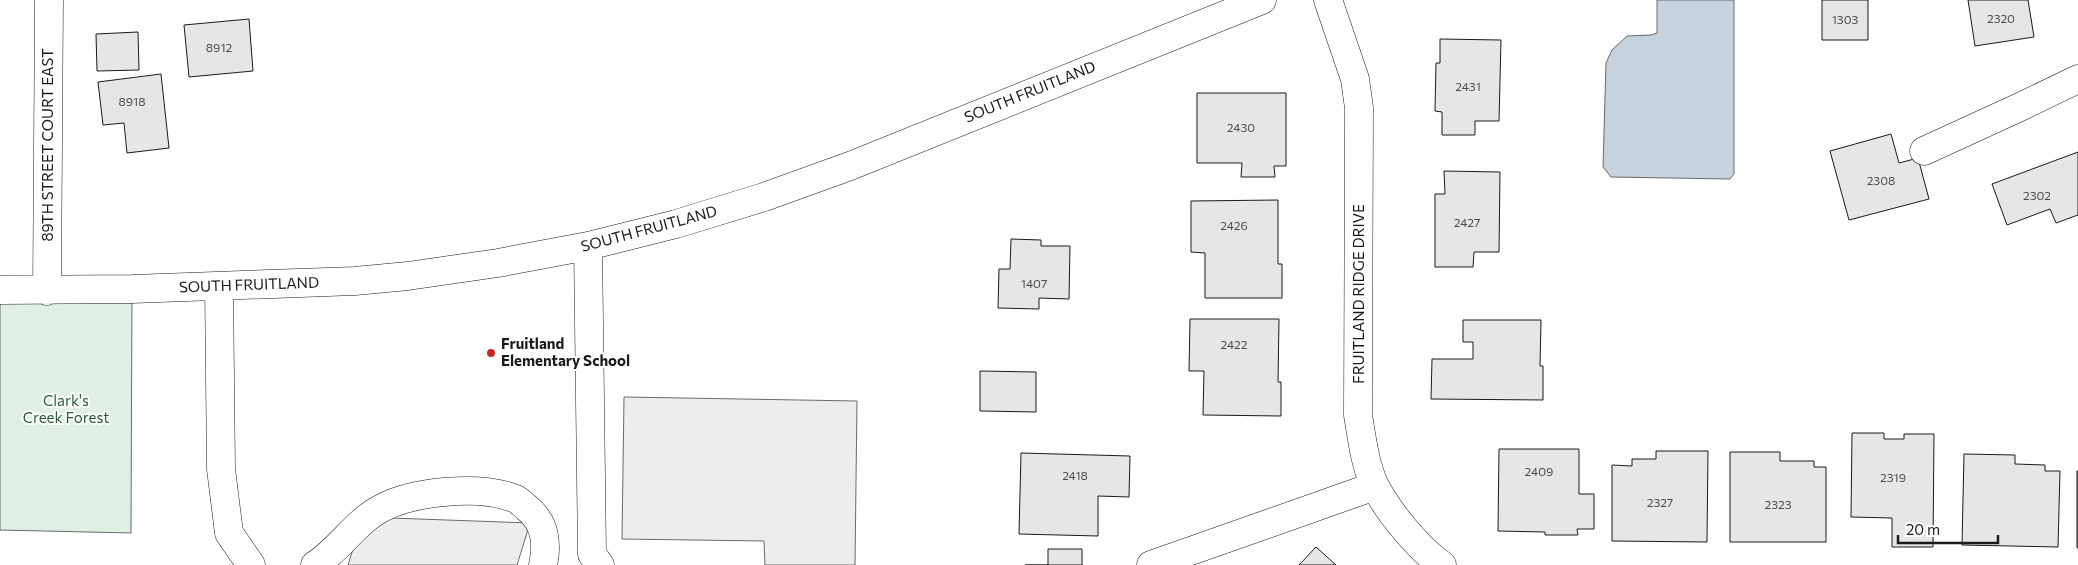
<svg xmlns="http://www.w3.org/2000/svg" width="2078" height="565" viewBox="0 0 2078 565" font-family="Commissioner,sans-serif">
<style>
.green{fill:#e0efe3;stroke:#6a6a6a}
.parking{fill:#ededed;stroke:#6a6a6a}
.water{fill:#c6d2dc;stroke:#6a6a6a}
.building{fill:#e6e6e6;stroke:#1a1a1a}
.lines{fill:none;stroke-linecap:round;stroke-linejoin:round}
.minor-casing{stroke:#1a1a1a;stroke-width:29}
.minor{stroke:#fff;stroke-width:28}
.poi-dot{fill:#c62828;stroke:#fff;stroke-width:2}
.labels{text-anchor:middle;stroke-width:4;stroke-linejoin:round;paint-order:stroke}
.number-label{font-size:12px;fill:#4d4d4d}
.street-label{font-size:15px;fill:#1a1a1a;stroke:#fff}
.poi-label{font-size:15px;font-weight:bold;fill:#1a1a1a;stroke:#fff;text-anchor:start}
.park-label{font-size:15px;fill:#2b5a34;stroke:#fff}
</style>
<rect width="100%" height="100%" fill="#fff"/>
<path class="green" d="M0 281 132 289 131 533 0 530Z"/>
<path class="parking" d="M624 397 857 401 855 565H765L764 541 622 539Z
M363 517 530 523 517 565H348Z"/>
<path class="water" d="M1657 0H1734V174L1730 179 1611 177 1603 167 1606 63 1612 50 1627 36 1651 35 1657 33Z"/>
<path class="building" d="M1822 0H1868V40H1822Z
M1968 0H2028L2034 37 1975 46Z
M249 19 253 71 189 77 184 25Z
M138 32 139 70 97 71 96 34Z
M1440 39 1501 40 1499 121H1475V135H1442V112L1435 111 1436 63H1440Z
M161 74 169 148 127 153 124 123 103 125 98 82Z
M1197 93H1286V166H1274L1275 177H1241L1242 163H1197Z
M1891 134 1899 163 1918 158 1929 199 1849 220 1830 151Z
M2078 152V215L2056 223 2050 209 2007 225 1992 184Z
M1444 171 1500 172 1499 252H1474L1473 267H1435V194H1445Z
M1278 200V264H1282V298H1205V253L1191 252V201Z
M1011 239 1041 240V246H1070L1069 299 1039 298V309L998 308 999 269H1010Z
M1190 319H1279L1278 382H1281V416L1203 415 1204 371H1189Z
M1463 320H1541L1540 366H1543V400L1431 399 1432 359H1473V342H1463Z
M980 371 1036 372V412L980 411Z
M1852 433H1884V439H1904V434H1934L1933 547H1892V518L1851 517Z
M1499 449H1579V494H1594V529H1577L1578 535H1545V532L1498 531Z
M1656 451H1708L1707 542 1612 541V465L1632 466V459H1656Z
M1730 452H1780V461H1814V467H1826V542H1730Z
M1021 453 1130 456 1129 497 1098 496V536L1019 534Z
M1964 454 2015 455V464L2045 465V471H2060L2058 547 1962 545Z
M2077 471H2078V548H2077Z
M1316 547 1336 565H1299Z
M1048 549H1082V565H1025H1048Z"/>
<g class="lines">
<g class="minor-casing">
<path id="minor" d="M1328 0 1355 79 1359 108 1358 415C1362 439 1365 465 1375 486 1389 513 1418 548 1442 565
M1924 151 2020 107 2078 79
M588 246 592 554 600 565
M219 286 221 469 229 533 251 565
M0 290 132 289 355 281 408 276 498 263 588 246 676 224 764 197 850 166 1262 0
M47 291 49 0
M315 565C340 549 356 521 382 508 414 491 479 485 513 498 518 499 522 504 526 507 545 522 548 542 543 565
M1151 565 1375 486"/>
</g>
<use href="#minor" class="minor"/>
</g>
<circle class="poi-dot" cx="491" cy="353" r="5"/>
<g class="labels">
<g class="number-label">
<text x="2001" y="23">2320</text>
<text x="1845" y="24">1303</text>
<text x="219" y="52">8912</text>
<text x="1468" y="91">2431</text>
<text x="132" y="106">8918</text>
<text x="1241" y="132">2430</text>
<text x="1881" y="185">2308</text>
<text x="2037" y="200">2302</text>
<text x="1467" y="227">2427</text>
<text x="1234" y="230">2426</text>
<text x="1034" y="288">1407</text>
<text x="1234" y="349">2422</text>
<text x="1539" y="476">2409</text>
<text x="1075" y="480">2418</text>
<text x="1893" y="482">2319</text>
<text x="1660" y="507">2327</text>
<text x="1778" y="509">2323</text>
</g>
<g class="street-label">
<text transform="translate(1030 92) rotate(-22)" y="5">SOUTH FRUITLAND</text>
<text transform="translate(48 145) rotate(-90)" y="5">89TH STREET COURT EAST</text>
<text transform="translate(649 229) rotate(-15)" y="5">SOUTH FRUITLAND</text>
<text transform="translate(249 285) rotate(-2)" y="5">SOUTH FRUITLAND</text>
<text transform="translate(1359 294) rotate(-90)" y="5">FRUITLAND RIDGE DRIVE</text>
</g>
<g class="poi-label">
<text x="501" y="349">Fruitland<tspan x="501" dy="17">Elementary School</tspan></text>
</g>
<g class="park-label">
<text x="66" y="406">Clark's<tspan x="66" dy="17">Creek Forest</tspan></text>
</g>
</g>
<path d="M1898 535v8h100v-8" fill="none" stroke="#1a1a1a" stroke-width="2.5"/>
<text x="1906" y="535" font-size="15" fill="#1a1a1a" stroke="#ffffff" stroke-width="4" paint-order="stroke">20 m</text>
</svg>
